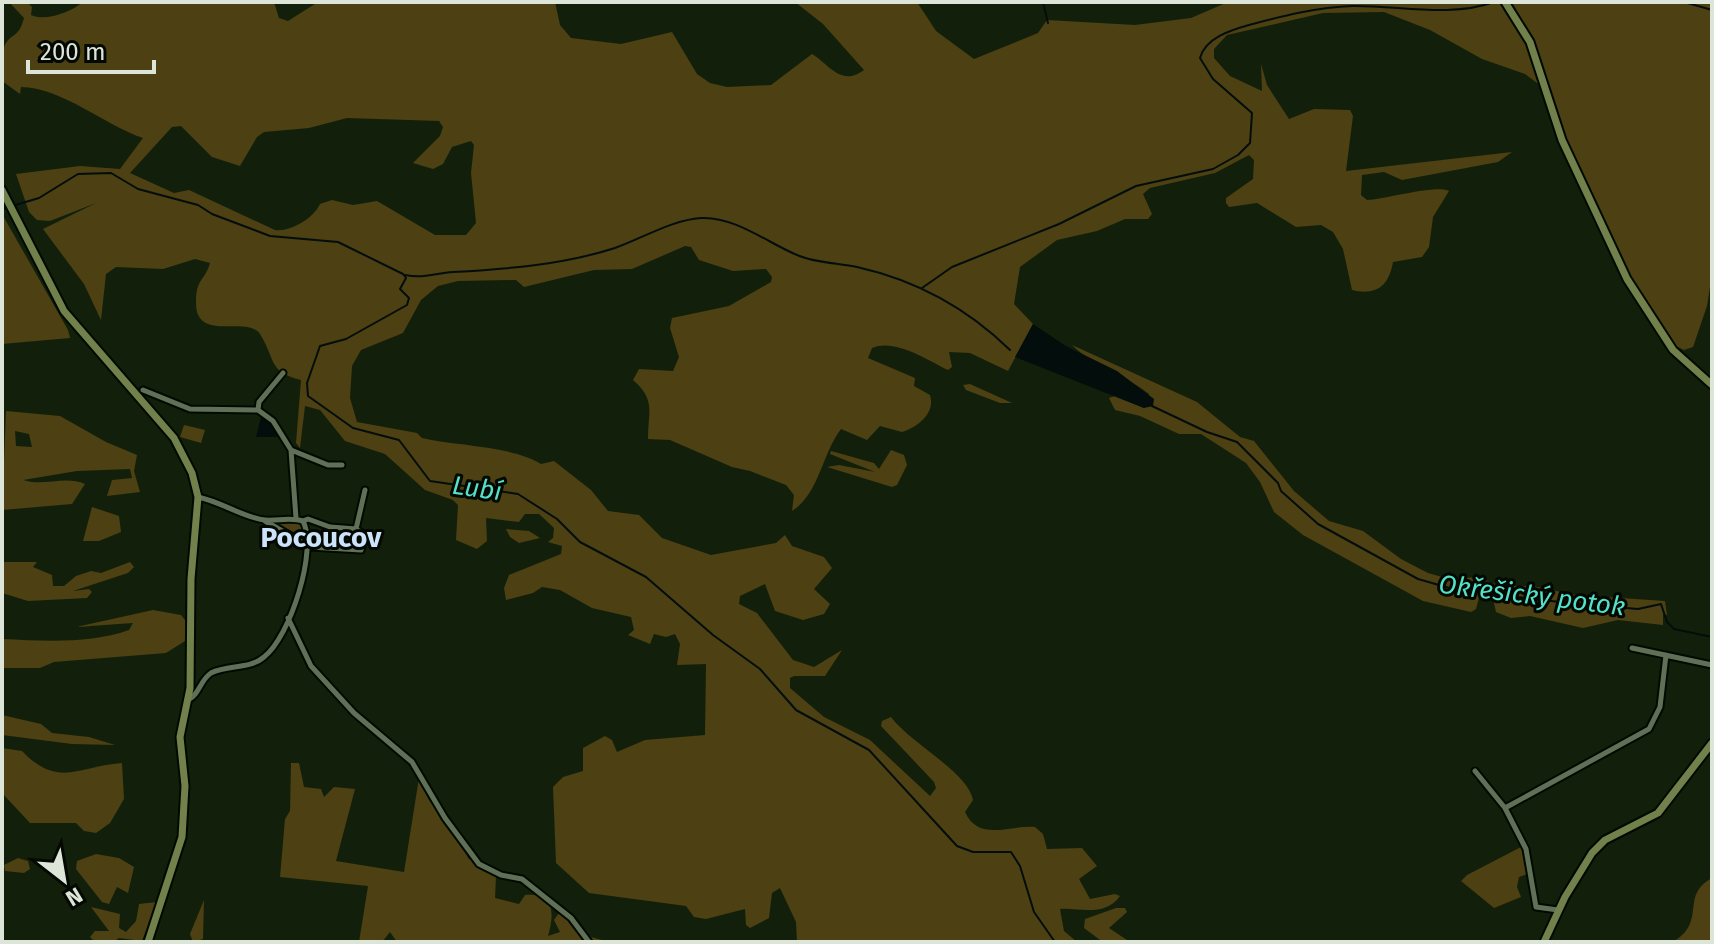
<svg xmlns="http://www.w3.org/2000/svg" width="1714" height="944" viewBox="0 0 1714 944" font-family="'Fira Sans',sans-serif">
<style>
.green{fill:#4d4012;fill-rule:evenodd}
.water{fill:#030e0c}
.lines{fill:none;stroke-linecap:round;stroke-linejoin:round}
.stream{stroke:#030e0c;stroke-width:2}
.street-casing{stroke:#010a00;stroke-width:9}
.secondary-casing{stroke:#010a00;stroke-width:11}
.street{stroke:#5f7057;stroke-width:5}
.secondary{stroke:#72804c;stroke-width:7}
.labels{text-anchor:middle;stroke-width:6;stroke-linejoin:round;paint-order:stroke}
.water-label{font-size:26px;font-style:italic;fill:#53e1c9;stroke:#040802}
.quarter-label{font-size:28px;font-weight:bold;fill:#cce4fa;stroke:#040802}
</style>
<rect width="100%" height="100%" fill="#12200b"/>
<path class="green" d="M9 2H27L32 7 31 15C45 22 71 12 83 2H274L279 18 288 21 318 2H555L560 25 571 38 621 44 672 32 697 74 710 83 727 87 771 85 812 54C830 65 841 87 864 70L823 24 795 2H917L936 31 974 59 1038 33 1047 20 1135 25 1191 18 1228 2H1712V274L1707 306 1693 347 1684 350 1676 346C1622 285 1573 161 1547 83H1537L1525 74 1482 59 1430 30 1384 12 1323 13 1227 35 1214 49V58L1230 76 1262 91 1261 64 1267 85 1289 119 1314 109 1350 110 1353 116 1346 171 1512 152 1498 162 1402 180 1384 172 1362 175 1361 195 1367 200C1386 199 1437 184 1449 191L1433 217 1429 247 1422 257 1393 262C1389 286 1376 296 1352 290L1343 249 1333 232 1321 225 1296 227 1257 203 1229 207 1226 203V198L1253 179 1254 160 1249 155 1215 173 1150 188 1143 194 1152 214 1148 219H1125L1097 231 1057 240 1020 267 1014 304 1033 324 1008 371 970 353 949 352 952 367 948 370C928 360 894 338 872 348L868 358 915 378 914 386 930 395C936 413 917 428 902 432L880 426 867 440 841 429C822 454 819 494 792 511L794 495 786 485 750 471 732 467 670 440 648 439C648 411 656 400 633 380L639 369 673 371 679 357 670 328 672 318 729 306 771 282 772 277 766 269 733 271 699 260 691 247 685 246 632 269 594 270 524 287 516 280 458 281 438 286 421 300 403 333 361 350 352 366 350 398 357 422 417 433 422 438C456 446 513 446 541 464L554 461 591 490 608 511 639 515 662 538 711 555 776 543 785 535 792 546 824 557 832 568 814 589 830 604 824 614 803 620 775 611 765 584 740 596 739 604 757 613 793 660 814 667 842 650 825 676H794L790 678V688L824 717 870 740 930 796 936 788 934 782 881 726 882 721 891 717C910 743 968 772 973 800L965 812C979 842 1008 825 1035 827L1043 834 1047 849 1082 848 1097 866 1079 879 1090 899 1115 894 1120 896C1105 918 1077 907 1060 909L1064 931 1077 942H797L796 922 780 888 772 893 769 918 750 928 746 925 745 909 706 919 694 917 686 906 589 893 556 863 553 787 563 777 583 771V748L605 736 612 740 617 752 645 740 705 735 706 664 677 665 680 644 675 634 666 637 654 634 650 644 628 635 634 630 631 617 592 608 560 590 542 587 533 593 506 600 504 588 509 575 561 554 562 546 548 542 553 538 554 528 539 514H525L519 522 486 518 487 541 477 549 456 540 458 505 453 500 425 490 385 454 345 441 320 410 305 406 300 448 296 443 301 380C268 372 276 360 260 334 247 315 195 343 196 302 196 278 205 281 210 263L195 259 163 269 116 267 106 274 101 320 84 284 43 229 96 203 50 221 37 220 29 212 16 174 80 166 120 169 143 138C106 126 61 87 21 87L20 94 2 81C2 70 0 53 6 43 13 33 19 37 24 18ZM347 118 439 121 443 127 440 136 413 163 433 169 443 164 452 147 471 141 474 145 471 173 476 223 466 235H435L377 201 353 205 332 200 320 204C313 219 290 232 275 230L189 190 174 193 130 173 172 127 181 126 212 157 240 166 257 137 264 132 309 128Z
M2 214 68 330 70 338 2 344Z
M1072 345 1197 402 1240 437 1254 441 1294 491 1329 521 1363 531 1401 559 1428 573 1449 579 1478 577 1500 586H1532L1576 595 1665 601 1667 615 1663 614V625L1618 620 1583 628 1530 616 1511 618 1496 612 1493 599 1480 594 1476 609 1471 612 1423 601 1303 535 1274 512 1260 482 1246 463 1201 434H1179L1140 416 1115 410 1109 398 1115 396 1144 408 1149 394C1125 375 1093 366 1072 345Z
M970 384 1012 403H1000L966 390 963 385Z
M6 411 60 416 106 442 137 455 134 471 140 492 107 496 112 480 132 478 130 469 77 471 23 480C43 487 65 475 85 484L72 504 2 510ZM15 431 29 434 32 447 16 446Z
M184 425 205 430 201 443 180 437Z
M891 450 904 455 907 465 897 485 892 487 827 467 839 465 875 472 830 454 831 451 874 463 879 469Z
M92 507 119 516 121 532 99 541H83Z
M295 520 306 531 305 540 271 522Z
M506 529 529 531 540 538 519 543 510 537Z
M2 562H37L33 567 52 575 53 586H64L76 576 91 571 101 573 130 562 134 567 128 573 73 591 89 589 92 592 87 598 28 601 2 593Z
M153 610 181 615 185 620V641L166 653 54 662 40 668H2V639C45 641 90 644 129 630L133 623 76 627Z
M2 715 41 724 52 733 89 737 115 745 72 744 2 735Z
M2 748 22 751C59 789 78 766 122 763L124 799 110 823 96 833 84 831 76 823H30L2 793Z
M291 763H299L304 787 321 789 324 797 334 787 355 789 336 861 404 872 419 778 429 800 463 845 468 858 496 877 495 898 519 904 525 895C556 892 554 915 548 936L560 932 554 920 559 913 578 922 591 937 609 942H397L390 932 382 942H359L368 886 280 877 285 819 290 811Z
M1521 847 1527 874 1519 877 1517 887 1521 897 1494 908 1461 881 1467 875Z
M96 854 119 858 134 867 128 893 117 887 109 904 102 902 76 869 77 861Z
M18 858 28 861 30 869 24 873 5 871 4 865Z
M1712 878V942H1673C1708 921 1679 896 1712 878Z
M204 900 203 939 193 942 190 934Z
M157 902 142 941 119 938 113 942H95L90 937 95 931H109L91 907 120 914 119 928 126 932 136 921 139 904Z
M1116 908H1125L1127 912 1109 928 1130 942 1100 940 1084 928 1085 919Z"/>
<path class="water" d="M1033 324 1066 346 1117 371 1154 399 1153 406 1144 408 1015 357Z
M261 417 275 427 280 437H256Z"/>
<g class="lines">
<path class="stream" d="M1043 2 1048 23
M1684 2 1712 10
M2 209 39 198 78 174 111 173 138 189 198 205 212 214 270 236 338 242 403 274 406 278 400 289 409 298 407 305 346 339 320 346 307 383 308 396 353 428 399 440 430 481 518 494 557 519 580 542 646 577 713 635 760 669 796 710 869 750 957 846 973 852H1011L1020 866 1034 912 1055 942
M405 275C424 279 435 273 453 272 507 269 562 265 615 248 643 238 672 220 701 218 734 216 768 243 797 255 815 263 838 263 857 267 915 280 967 308 1010 350
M922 288 952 267 1059 224 1136 186 1213 169 1238 155 1250 143 1252 113 1213 79 1200 58C1205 38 1231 30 1249 25 1283 16 1317 7 1352 6 1398 5 1450 18 1494 2
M1152 406 1207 432 1237 442 1278 483 1281 491 1318 524 1418 579 1453 589 1568 603 1638 609 1661 604 1667 622 1674 629 1712 637"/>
<g class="street-casing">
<path id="street" d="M143 390 190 409 258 410 273 421 291 450 296 518
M258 410 259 402 283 373
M291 450 328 465H342
M265 521 310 547 361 550 365 535 356 529
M303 521 308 519 330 527 356 529 365 490
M288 618 311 666 354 713 412 762 445 818 479 864 501 875 522 879 571 918 589 942
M1632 648 1712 665
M188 700C200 694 200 680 211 673 228 664 249 670 264 657 290 637 318 550 303 521 290 517 278 521 265 520 244 518 222 502 198 497
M1475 771 1505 808 1526 849 1536 907 1558 910
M1505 808 1649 729 1660 707 1666 655"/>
</g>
<g class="secondary-casing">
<path id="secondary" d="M1505 2 1530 42 1562 140 1627 279 1673 350 1712 385
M2 190 64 311 174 438 192 473 198 497 191 579 190 688 180 737 185 786 182 837 148 942
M1544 942 1565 897 1592 853 1605 840 1658 813 1712 743"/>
</g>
<use href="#street" class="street"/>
<use href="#secondary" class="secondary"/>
</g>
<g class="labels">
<g class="water-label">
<text transform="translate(477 488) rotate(8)" y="9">Lubí</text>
<text transform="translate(1532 595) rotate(7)" y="9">Okřešický potok</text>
</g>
<g class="quarter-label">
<text x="321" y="547">Pocoucov</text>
</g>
</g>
<rect width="1714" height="944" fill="none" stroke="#dce5d7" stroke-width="8"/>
<g transform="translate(64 880) rotate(149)" stroke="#040802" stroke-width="6" paint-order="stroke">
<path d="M0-6L14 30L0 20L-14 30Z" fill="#dce5d7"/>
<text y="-12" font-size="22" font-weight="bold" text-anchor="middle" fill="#dce5d7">N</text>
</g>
<path d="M28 60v12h126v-12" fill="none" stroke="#dce5d7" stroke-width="4"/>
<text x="40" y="60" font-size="24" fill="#dce5d7" stroke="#040802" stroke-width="6" paint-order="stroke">200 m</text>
</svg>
